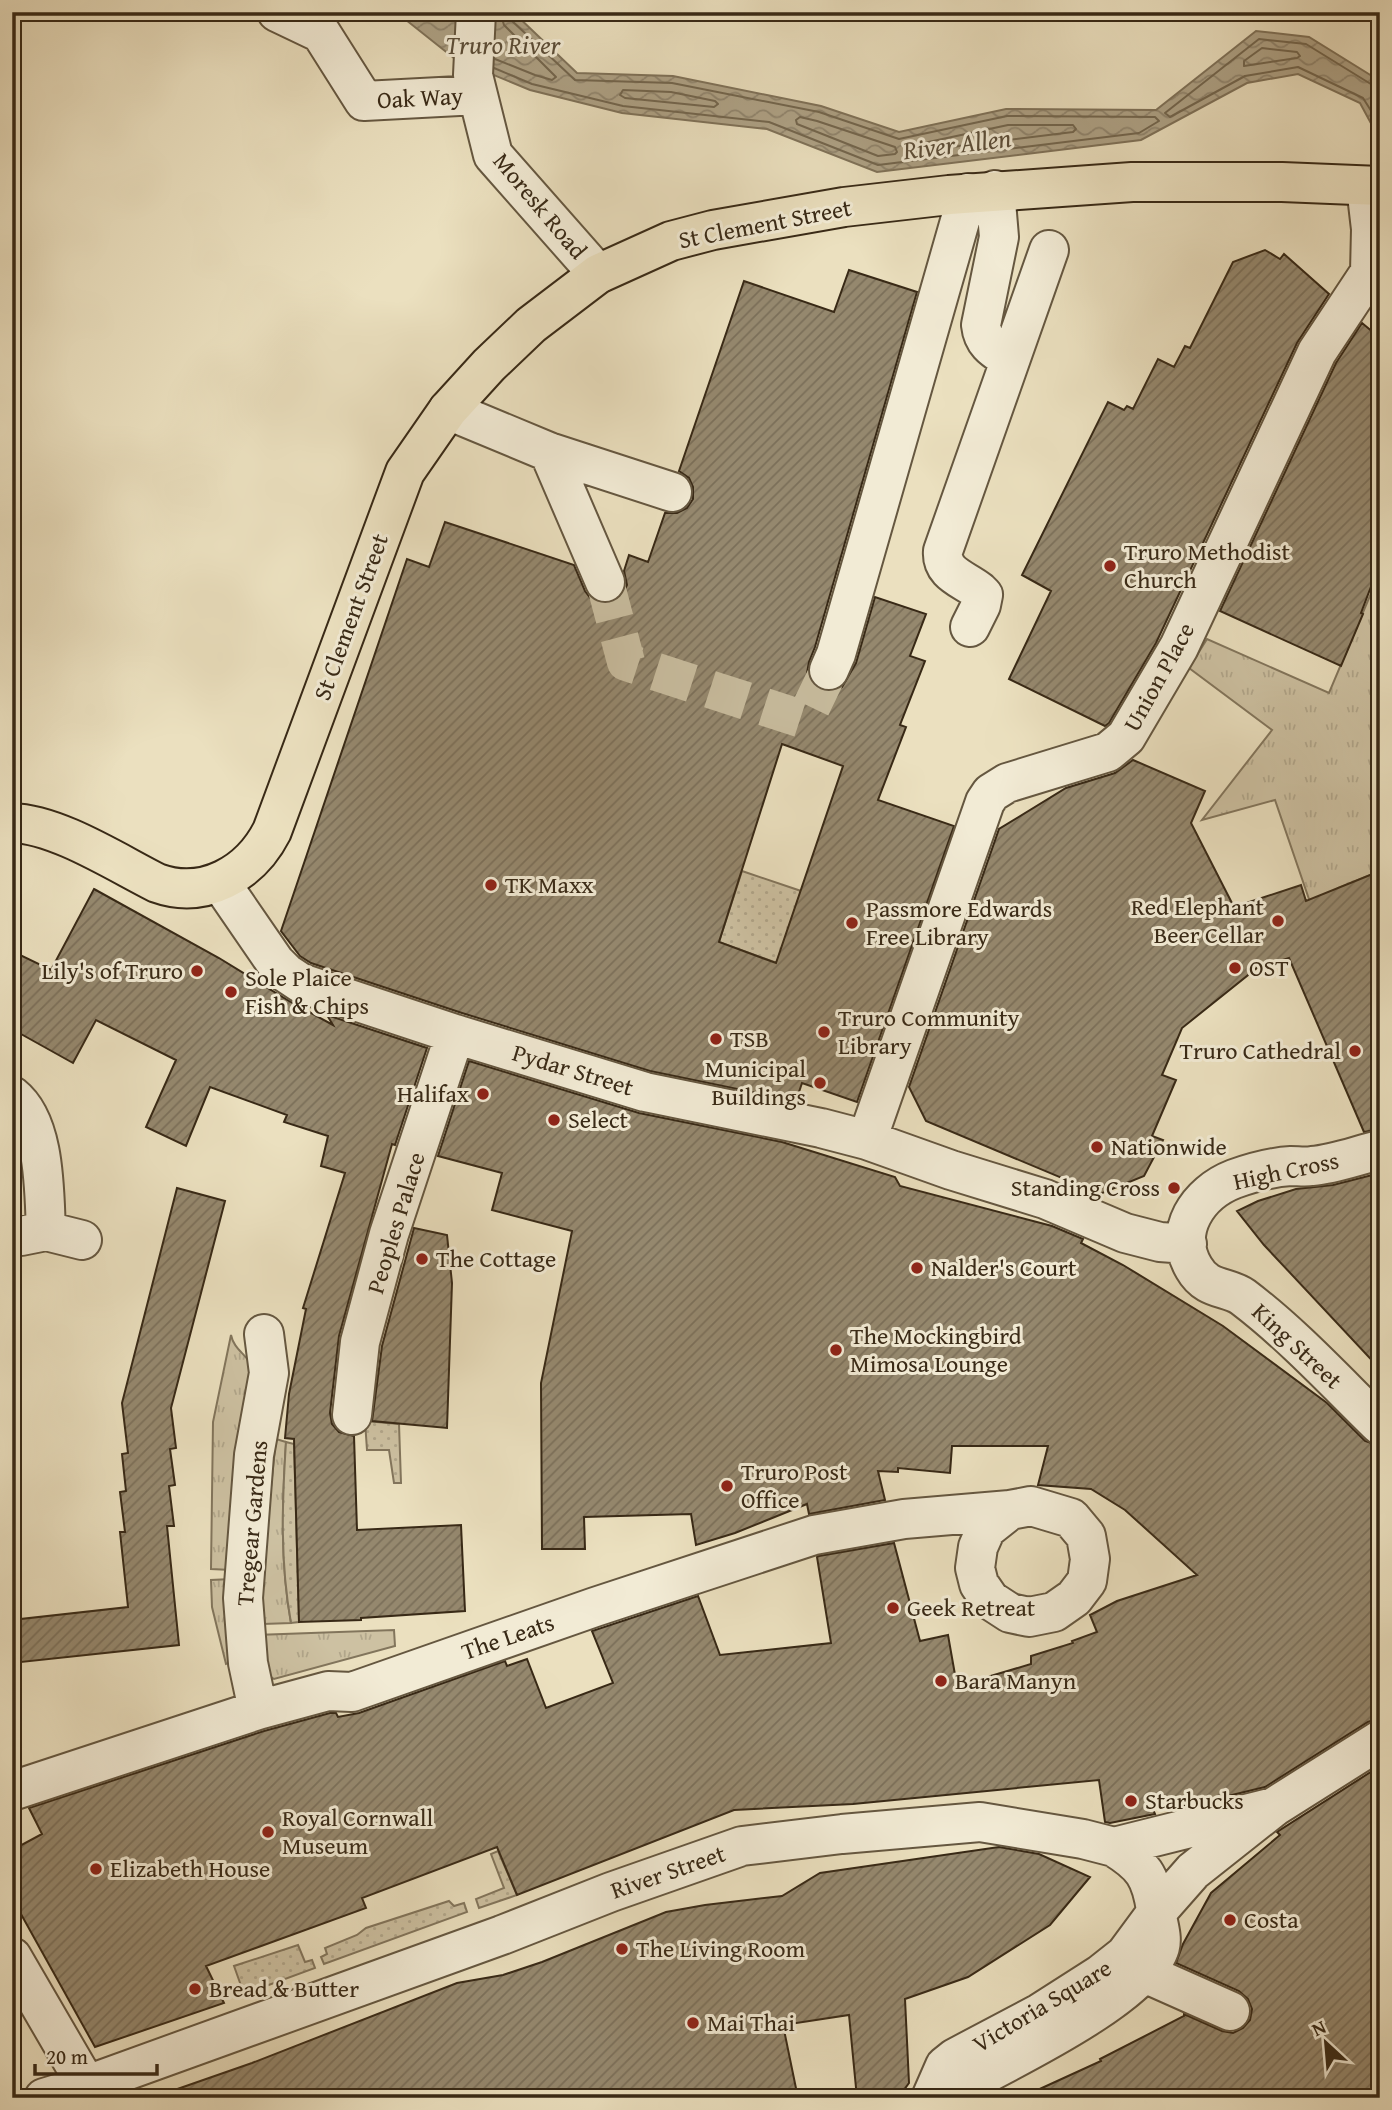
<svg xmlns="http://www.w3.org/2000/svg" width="1392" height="2110" viewBox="0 0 1392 2110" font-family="'Gentium Book Plus',serif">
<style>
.grass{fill:url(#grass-tufts);stroke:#82755c;stroke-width:2}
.park{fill:url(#park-dots);stroke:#82755c;stroke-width:2}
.water{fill:url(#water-waves);stroke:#7f7259;stroke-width:2}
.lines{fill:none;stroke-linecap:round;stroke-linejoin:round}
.shore{stroke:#73664e;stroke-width:2}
.building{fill:url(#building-hatch);stroke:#382916;stroke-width:2;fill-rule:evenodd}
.minor-tunnel{stroke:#c7bb9d;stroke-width:38;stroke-dasharray:38 19;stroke-linecap:butt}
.minor-casing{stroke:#655740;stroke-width:42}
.major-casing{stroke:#382916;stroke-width:42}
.minor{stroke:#f2ebd5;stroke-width:38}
.major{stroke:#ebe0bf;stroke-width:38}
.poi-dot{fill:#8f2418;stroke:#f2ebd5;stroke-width:2.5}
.labels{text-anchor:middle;stroke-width:6;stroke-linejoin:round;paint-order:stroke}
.street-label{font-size:24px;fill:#382916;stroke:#f2ebd5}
.poi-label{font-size:24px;fill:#382916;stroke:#f2ebd5;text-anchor:start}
.water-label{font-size:26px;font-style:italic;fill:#5b4d38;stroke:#f2ebd5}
</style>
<defs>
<pattern id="grass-tufts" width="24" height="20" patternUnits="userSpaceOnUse" patternTransform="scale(1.75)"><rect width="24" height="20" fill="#cdc1a2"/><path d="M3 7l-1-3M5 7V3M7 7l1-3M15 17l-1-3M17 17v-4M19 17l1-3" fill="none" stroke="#b1a68b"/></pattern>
<pattern id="park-dots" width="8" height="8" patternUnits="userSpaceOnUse" patternTransform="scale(1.75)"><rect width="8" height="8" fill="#cdc1a2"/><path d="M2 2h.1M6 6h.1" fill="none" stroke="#b1a68b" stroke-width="1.8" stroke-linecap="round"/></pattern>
<pattern id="water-waves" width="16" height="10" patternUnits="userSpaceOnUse" patternTransform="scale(1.75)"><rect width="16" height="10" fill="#aea286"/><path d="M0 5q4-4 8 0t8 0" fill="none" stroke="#8f846d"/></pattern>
<pattern id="building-hatch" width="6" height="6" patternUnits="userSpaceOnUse" patternTransform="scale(1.75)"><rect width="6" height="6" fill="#95886e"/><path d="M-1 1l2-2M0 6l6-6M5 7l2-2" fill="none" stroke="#7b6f59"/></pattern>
</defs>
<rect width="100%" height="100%" fill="#ebe0bf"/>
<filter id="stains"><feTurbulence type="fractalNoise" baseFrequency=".00286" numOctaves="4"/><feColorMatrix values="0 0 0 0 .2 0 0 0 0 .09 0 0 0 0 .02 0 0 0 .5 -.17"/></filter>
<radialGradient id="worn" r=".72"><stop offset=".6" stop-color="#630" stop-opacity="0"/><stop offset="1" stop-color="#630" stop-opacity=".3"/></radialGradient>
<path class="grass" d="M1380 572V871L1338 888 1367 964 1336 978 1275 800 1202 820 1272 730 1189 668 1207 639 1329 693Z
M231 1335C234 1350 247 1354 253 1368L231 1570 211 1569 213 1422Z
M276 1439 286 1442C282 1504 280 1562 291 1623L263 1624 261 1583Z
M231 1579 234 1661 226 1664 212 1607 211 1580Z
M394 1630 395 1646 274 1679 268 1675 256 1635Z"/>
<path class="park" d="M742 871 801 891 777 963 719 942Z
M365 1421 399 1424 401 1483H394L389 1450H367Z
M286 1442 294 1444 299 1622 291 1623C280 1562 282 1504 286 1442Z
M498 1851 517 1895 479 1908 476 1899 504 1888 491 1854Z
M449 1901 454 1906 464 1903 467 1912 324 1964 321 1957 327 1954 325 1948 357 1935 366 1928Z
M298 1945 305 1962 312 1960 315 1968 244 1994 234 1966Z"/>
<path class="water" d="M396 12H513L577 73 673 76 821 106 899 132 1006 109 1156 110 1256 31 1309 37 1380 81V140L1360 103 1298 74 1247 83 1141 140 877 172 767 129 622 113 530 90 455 59Z"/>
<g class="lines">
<path class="shore" d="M1262 48 1297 52 1300 56 1297 58 1244 66V61Z
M495 59 535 75 552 80 556 77 504 25 500 12
M494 68 532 84 623 106 769 122 878 165 1139 133 1159 121 1155 117 1007 116 899 139 819 112 672 83 575 80 511 20 509 12
M1380 87 1374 86 1306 44 1259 39 1165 113 1170 117 1245 76 1298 67 1363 98 1380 125
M623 90 671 92 715 101 718 104 714 107 625 98 620 95Z
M800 117 817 121 895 147 897 152 895 154 878 156 797 124 796 120Z
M1008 125H1073L1076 129 1073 132 920 151 916 148 919 144Z"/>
</g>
<path class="building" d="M1265 250 1280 259 1284 254 1329 294 1297 343 1156 643 1109 723 1105 726 1009 679 1051 591 1022 575 1108 402 1124 410 1127 406 1133 409 1158 359 1174 367 1185 346 1190 348 1233 262Z
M849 270 917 292 815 647 809 662 807 673 812 683 821 690 832 692 842 687 856 663 875 597 926 614 910 656 925 661 900 725 906 727 878 800 954 826 857 1102 802 1083 796 1101 650 1071 462 1013 311 963 300 956 281 931 407 559 429 567 445 522 574 565 585 591 591 599 602 604 614 602 623 594 627 585 624 571 629 555 648 562 665 513H677L687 508 693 499V487L689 478 679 471 744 281 834 312ZM782 744 843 766 776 963 719 942Z
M1362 323 1380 338V563L1361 613 1363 614 1341 666 1220 611 1336 363Z
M1133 760 1205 791 1191 823 1234 907 1301 885 1306 901 1380 871V1129L1364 1132 1289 958 1257 968 1182 1028 1162 1075 1176 1080 1152 1136 1163 1140 1144 1176 1100 1194 926 1121 909 1087 999 829 1066 788 1115 773Z
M94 889 219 958 289 1001 333 1025 327 1015 427 1048 395 1145 392 1144 339 1336 330 1413 332 1424 339 1432 354 1436 357 1530 461 1525 465 1611 361 1618V1620L299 1622 294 1439 285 1438 289 1394 306 1309 303 1308 345 1173 321 1166 328 1136 284 1122 287 1115 210 1087 186 1146 146 1127 176 1060 96 1020 73 1063 12 1029V951L51 970Z
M469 1061 639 1113 782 1142 895 1177 900 1186 1052 1226 1083 1239 1081 1243 1123 1265 1223 1326 1327 1403 1365 1441 1380 1446V1718L1368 1722 1265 1787 1191 1805 1152 1807 1155 1814 1110 1823 1105 1822 1099 1780 853 1804 734 1810 517 1895 497 1847 362 1898 366 1908 206 1966 224 2003 95 2047 12 1898V1850L42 1834 29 1808 264 1731 330 1713H336L338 1717 359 1713 505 1661 507 1666 527 1659 546 1708 613 1683 592 1631 698 1596 720 1655 831 1643 817 1557 819 1556 894 1543 920 1641 948 1635 957 1686 1031 1664V1656L1073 1643 1072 1641 1097 1632 1090 1615 1117 1601 1197 1575 1125 1510 1091 1489 1038 1485 1048 1446H952L950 1473 898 1468V1472L878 1471 885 1500 809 1514 807 1504 735 1533 696 1545 691 1514 584 1517 585 1549H542L541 1383 572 1231 492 1210 502 1173 438 1156Z
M1380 1173V1369L1264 1245 1237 1211 1258 1201 1296 1189 1333 1185Z
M177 1188 225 1201 171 1408 176 1448 170 1449 175 1485 169 1486 174 1526H167L179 1645 12 1663V1620L128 1607 120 1532H125L120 1492 126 1491 122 1454 128 1453 122 1403Z
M414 1228 447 1235 452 1283 447 1428 372 1421 382 1346Z
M1380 1766V2098H1020L1101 2061 1100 2059 1184 2016V2014L1222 2031 1233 2033 1243 2028 1250 2020 1252 2009 1248 1999 1239 1991 1176 1963 1183 1944 1211 1893 1280 1835 1277 1832Z
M999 1847 1039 1854 1090 1877 1050 1925 968 1977 905 1999 909 2083 898 2098H857L849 2015 783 2025 798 2098H163V2094L252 2063 457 1983 503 1975 542 1962 666 1912 705 1905 782 1896 820 1873Z"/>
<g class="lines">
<path class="minor-tunnel" d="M605 582 626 662 805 720 829 670"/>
<g class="minor-casing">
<path id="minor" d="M277 12 321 33 364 101 478 95
M476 12 473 75 493 155 598 274
M995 190 999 237 981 325C983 344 995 350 1010 360
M448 410 549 452 672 492
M549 452 605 582
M970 627 981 605 983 595 979 591C964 579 941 574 943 551L1049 250
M829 670 836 654 968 193
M220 882 275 962 286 973 301 983 455 1034 645 1092 821 1128 867 1140 951 1170 1045 1199 1125 1233 1160 1242 1187 1244
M12 1096C46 1123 44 1192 46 1231L21 1236
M867 1140 985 802 991 793 1007 783 1108 752 1126 737 1179 647 1317 352 1370 272 1371 229 1366 186
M1380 1150C1358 1155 1335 1164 1312 1166 1305 1167 1298 1166 1291 1166 1273 1167 1251 1173 1234 1179 1198 1193 1172 1231 1194 1268 1207 1291 1228 1286 1243 1297 1293 1335 1336 1382 1380 1425
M46 1231 82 1240
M352 1415 360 1342 389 1234 455 1034
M258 1710 248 1663 243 1598 254 1455 269 1373 264 1334
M12 1791 258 1710 328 1691 352 1692 595 1607 814 1535 904 1519 1010 1510 1031 1506 1071 1518 1086 1536 1090 1559 1087 1581 1074 1598 1054 1612 1029 1617 1010 1613 990 1600 979 1584 975 1568 978 1547 986 1529 1010 1510
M1126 1956 1158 1979 1230 2011
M12 1957 94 2098
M44 2098 87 2085 502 1935 611 1892 742 1846 842 1834 980 1822 1083 1839 1114 1847 1274 1807
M931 2098 945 2066 955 2058 1040 2013 1101 1974 1125 1955 1156 1913 1193 1871 1274 1807 1380 1740
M939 2098C988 2071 1146 1999 1160 1947 1163 1936 1157 1921 1156 1910 1151 1876 1143 1865 1114 1847"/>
</g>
<g class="major-casing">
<path id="major" d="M12 823C57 824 117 863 157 883 204 900 250 874 272 831L405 472 448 410 489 365 531 325 598 274 671 241 713 230 844 207 949 195 1132 182H1282L1380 186"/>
</g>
<use href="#minor" class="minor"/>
<use href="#major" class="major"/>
</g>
<g class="poi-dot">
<circle cx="1110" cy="566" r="7"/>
<circle cx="491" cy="885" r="7"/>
<circle cx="1278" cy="921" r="7"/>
<circle cx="852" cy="923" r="7"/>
<circle cx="1235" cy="968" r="7"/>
<circle cx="197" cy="971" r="7"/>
<circle cx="231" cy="992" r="7"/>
<circle cx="824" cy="1032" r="7"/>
<circle cx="716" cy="1039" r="7"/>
<circle cx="1355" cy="1051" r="7"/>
<circle cx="820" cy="1083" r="7"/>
<circle cx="483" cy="1094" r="7"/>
<circle cx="554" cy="1120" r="7"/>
<circle cx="1097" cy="1147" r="7"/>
<circle cx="1174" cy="1188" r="7"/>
<circle cx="422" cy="1259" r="7"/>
<circle cx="917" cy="1268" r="7"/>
<circle cx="836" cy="1350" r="7"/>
<circle cx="727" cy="1486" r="7"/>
<circle cx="893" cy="1608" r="7"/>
<circle cx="941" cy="1681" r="7"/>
<circle cx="1131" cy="1801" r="7"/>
<circle cx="268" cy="1832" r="7"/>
<circle cx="96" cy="1869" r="7"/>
<circle cx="1230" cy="1920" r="7"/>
<circle cx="622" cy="1949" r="7"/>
<circle cx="195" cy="1989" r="7"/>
<circle cx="693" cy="2023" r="7"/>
</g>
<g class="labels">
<g class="street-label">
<text transform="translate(420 98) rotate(-3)" y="8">Oak Way</text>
<text transform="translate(540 206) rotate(50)" y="8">Moresk Road</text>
<text transform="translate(765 224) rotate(-11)" y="8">St Clement Street</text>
<text transform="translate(351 617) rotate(-70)" y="8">St Clement Street</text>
<text transform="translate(1159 677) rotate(-61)" y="8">Union Place</text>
<text transform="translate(573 1070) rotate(17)" y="8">Pydar Street</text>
<text transform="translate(1286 1171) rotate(-12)" y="8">High Cross</text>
<text transform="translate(396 1223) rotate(-73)" y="8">Peoples Palace</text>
<text transform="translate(1297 1346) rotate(43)" y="8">King Street</text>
<text transform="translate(252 1523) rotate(-85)" y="8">Tregear Gardens</text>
<text transform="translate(508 1637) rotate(-19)" y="8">The Leats</text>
<text transform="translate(668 1872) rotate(-19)" y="8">River Street</text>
<text transform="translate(1042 2006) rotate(-31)" y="8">Victoria Square</text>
</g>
<g class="poi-label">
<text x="1124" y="560">Truro Methodist<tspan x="1124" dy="28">Church</tspan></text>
<text x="505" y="893">TK Maxx</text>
<text x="1264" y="915" text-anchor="end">Red Elephant<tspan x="1264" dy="28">Beer Cellar</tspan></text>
<text x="866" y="917">Passmore Edwards<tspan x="866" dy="28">Free Library</tspan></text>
<text x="1249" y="976">OST</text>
<text x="183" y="979" text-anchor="end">Lily's of Truro</text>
<text x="245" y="986">Sole Plaice<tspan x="245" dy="28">Fish &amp; Chips</tspan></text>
<text x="838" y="1026">Truro Community<tspan x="838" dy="28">Library</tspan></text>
<text x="730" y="1047">TSB</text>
<text x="1341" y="1059" text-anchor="end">Truro Cathedral</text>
<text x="806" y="1077" text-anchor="end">Municipal<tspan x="806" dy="28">Buildings</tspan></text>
<text x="469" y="1102" text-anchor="end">Halifax</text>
<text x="568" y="1128">Select</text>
<text x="1111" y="1155">Nationwide</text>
<text x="1160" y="1196" text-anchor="end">Standing Cross</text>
<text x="436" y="1267">The Cottage</text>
<text x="931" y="1276">Nalder's Court</text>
<text x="850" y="1344">The Mockingbird<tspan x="850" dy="28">Mimosa Lounge</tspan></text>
<text x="741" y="1480">Truro Post<tspan x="741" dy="28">Office</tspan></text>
<text x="907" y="1616">Geek Retreat</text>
<text x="955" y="1689">Bara Manyn</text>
<text x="1145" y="1809">Starbucks</text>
<text x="282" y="1826">Royal Cornwall<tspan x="282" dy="28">Museum</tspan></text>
<text x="110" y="1877">Elizabeth House</text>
<text x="1244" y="1928">Costa</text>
<text x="636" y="1957">The Living Room</text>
<text x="209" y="1997">Bread &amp; Butter</text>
<text x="707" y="2031">Mai Thai</text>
</g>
<g class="water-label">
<text x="503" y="54">Truro River</text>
<text transform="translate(957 144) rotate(-7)" y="9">River Allen</text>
</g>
</g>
<rect width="1392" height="2110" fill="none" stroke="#ebe0bf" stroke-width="42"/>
<rect x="14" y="14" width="1364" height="2082" fill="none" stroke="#382916" stroke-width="3.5"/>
<rect x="21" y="21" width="1350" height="2068" fill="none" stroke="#382916" stroke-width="2"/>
<g transform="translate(1326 2043) rotate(334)" stroke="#f2ebd5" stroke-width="5" paint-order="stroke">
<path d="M0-5L12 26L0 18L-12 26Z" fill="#382916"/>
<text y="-10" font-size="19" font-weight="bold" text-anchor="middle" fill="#382916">N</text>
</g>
<path d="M35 2064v10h122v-10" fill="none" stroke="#382916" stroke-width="3.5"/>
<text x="46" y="2064" font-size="21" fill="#382916" stroke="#f2ebd5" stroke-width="5" paint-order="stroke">20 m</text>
<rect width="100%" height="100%" filter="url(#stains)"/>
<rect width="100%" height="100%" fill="url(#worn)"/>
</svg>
